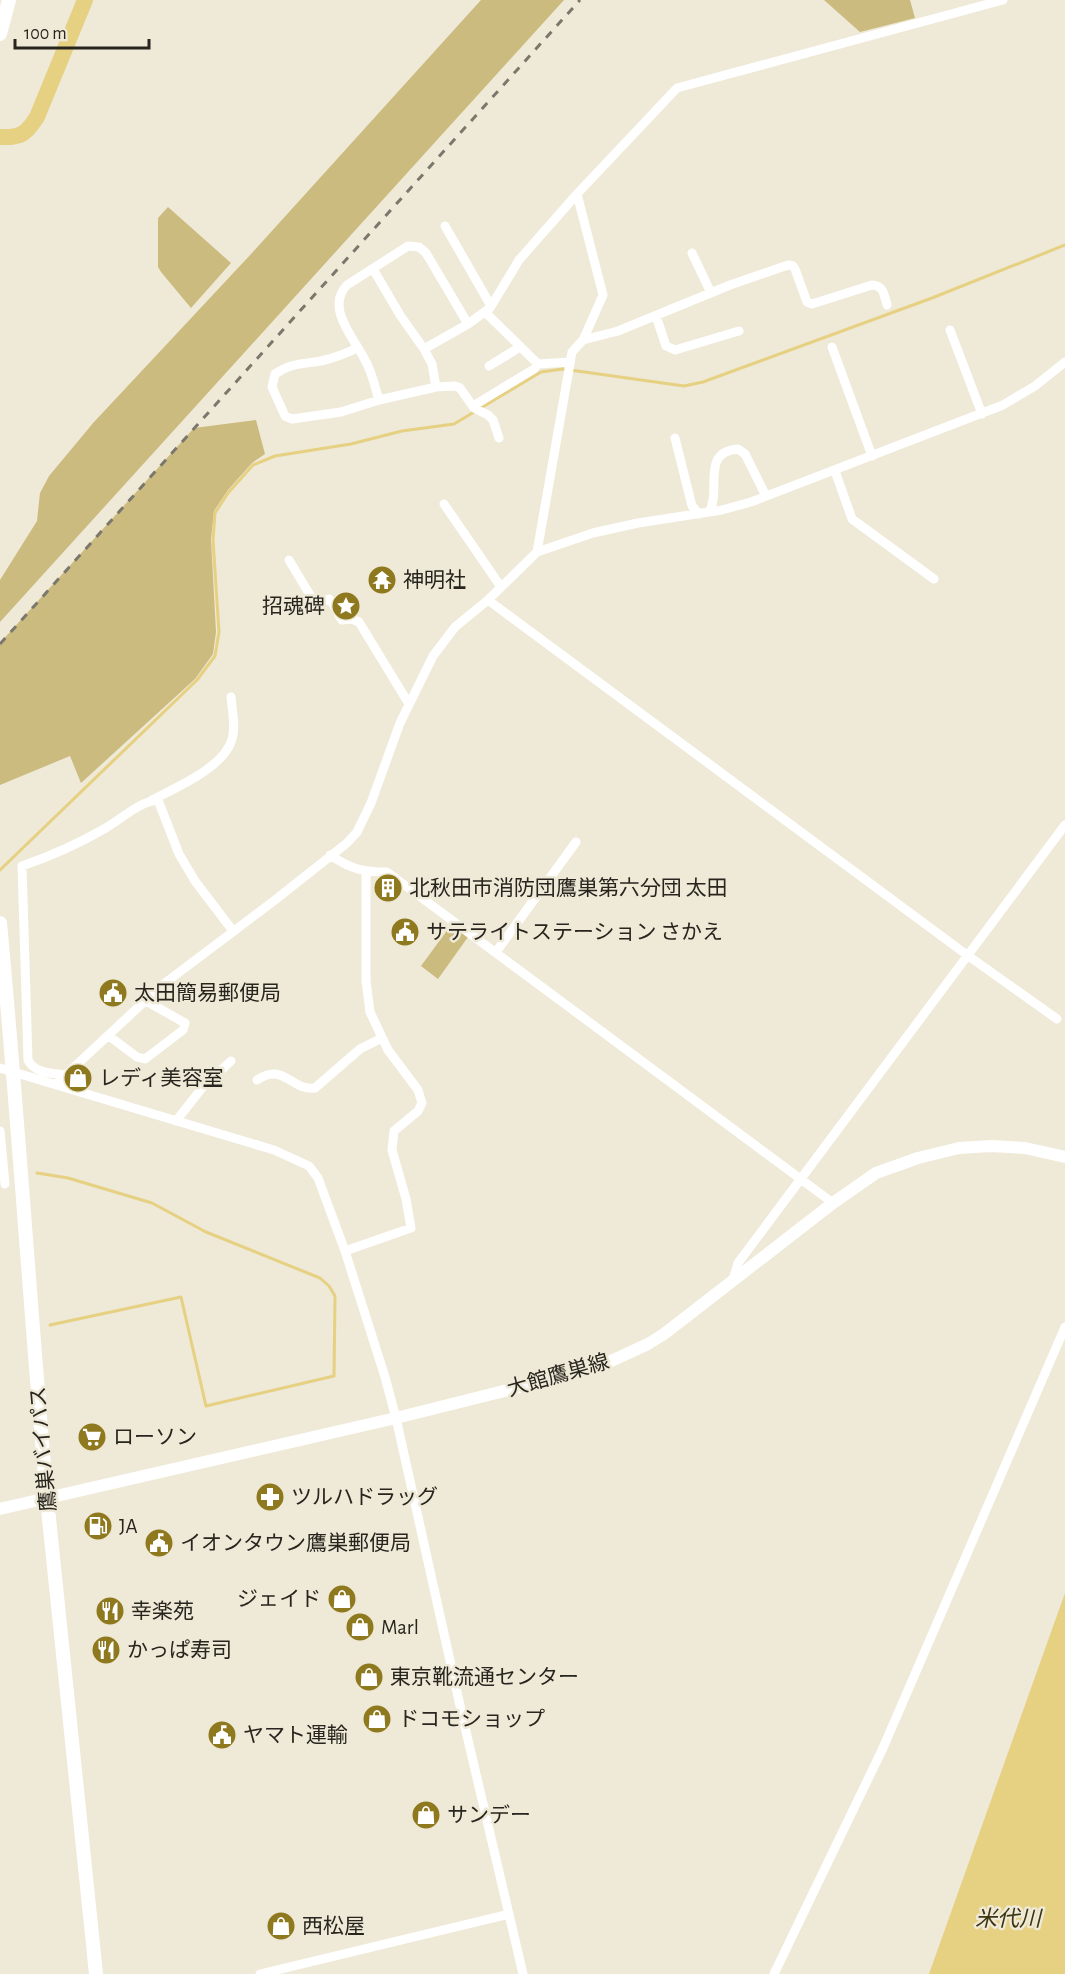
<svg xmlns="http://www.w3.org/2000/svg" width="1065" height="1974" viewBox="0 0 1065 1974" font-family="'Alegreya Sans','Noto Sans JP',sans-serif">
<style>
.green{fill:#ccbb7f}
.water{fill:#e6d082}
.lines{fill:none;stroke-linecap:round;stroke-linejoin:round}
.stream{stroke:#e6d082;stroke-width:3}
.river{stroke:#e6d082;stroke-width:16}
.minor{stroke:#fff;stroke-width:9}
.major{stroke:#fff;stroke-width:12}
.highway{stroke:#fff;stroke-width:14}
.rail{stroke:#7b776c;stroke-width:3;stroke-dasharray:8 8;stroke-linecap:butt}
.labels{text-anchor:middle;stroke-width:5;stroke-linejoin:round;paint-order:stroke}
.poi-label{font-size:21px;fill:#27251e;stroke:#efe9d7;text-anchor:start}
.street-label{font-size:21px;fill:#27251e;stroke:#efe9d7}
.water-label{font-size:22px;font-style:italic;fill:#3e3513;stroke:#efe9d7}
</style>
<rect width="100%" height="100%" fill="#efe9d7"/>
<path class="green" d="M481 0H564L0 622V580L37 521 40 493 49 476 94 422 252 253Z
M824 0H910L915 18 860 32Z
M168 207 231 263 191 308 161 272 158 267V218Z
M256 420 265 454 252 463 228 490 214 511 211 539 216 632 213 654 195 679 81 783 70 756 0 785V643L194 428Z
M451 925 468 937 438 979 421 966Z"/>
<path class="water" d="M1065 1593V1974H929Z"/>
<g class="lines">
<path class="stream" d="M0 870 197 680 215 656 219 632 213 540 215 513 228 493 253 465 275 456 351 444 402 431 454 424 541 372 563 369 684 386 703 382 932 298 1065 245
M37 1173 68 1178 152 1203 206 1232 320 1278 329 1286 335 1296 334 1376 206 1406 181 1297 50 1325"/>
<path class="river" d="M0 137C21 138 26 134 37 117L85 0"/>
<path class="minor" d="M445 226 491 306
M692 253 711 293
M373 269 400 315 424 349
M485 312 538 364 570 362
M656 316 666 346 675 350 739 331
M950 330 982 414
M583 340 618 331 730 285 788 265 793 266 795 269 807 302 812 304 872 285C884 286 884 295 887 305
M832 347 872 456
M357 348C345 354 334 358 321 361 304 364 290 363 275 374L272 387 285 416 292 419 341 412 379 400 436 387 432 364 424 349 468 324 490 308 519 260 577 194
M489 366 520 347
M436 387 455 386 460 388 474 408 488 415 493 420 499 438
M379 400C375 387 372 372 365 360 354 338 325 308 347 285L408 246 419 247 426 253 468 324
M473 406 534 369 538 364
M675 438 692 506 699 514
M835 471 852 519 934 579
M444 504 501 587
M709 512C722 490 700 452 738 449L745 454 766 496
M537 552 572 352 583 340 603 295 577 194 677 88 1003 0
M289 560 313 600 318 603 329 599C335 604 337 614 342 620L352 619 359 622 409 704
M488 600 967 955 1057 1019
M152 800C175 788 225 767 232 739 236 727 232 710 231 697
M330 855C351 869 362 872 387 872L833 1203
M496 952 576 842
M109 1036 137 1057 145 1059 183 1030 185 1023 146 1001
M0 1068 274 1150 309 1166 318 1178 345 1251 385 1377 396 1418 461 1710 523 1974
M67 1075C53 1073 35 1074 28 1060L22 866C51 856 78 844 104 829 122 819 138 802 158 800L179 854 195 881 233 931
M257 1080C284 1062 291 1091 315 1088L360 1049 382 1038
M56 1084 161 986 275 900 347 843 357 832 371 803 400 723 433 656 455 627 488 600 537 552 593 533 638 523 722 510 751 502 1003 405 1035 386 1065 362
M176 1121 202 1088 231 1061
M0 1131 5 1184
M345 1251 411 1228 406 1199 392 1150 394 1131 418 1111 422 1103 418 1090 388 1050 370 1012 366 981V872
M733 1280 738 1263 1065 825
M260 1974 509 1914
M774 1974 883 1748 1065 1327"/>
<path class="major" d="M0 1509 396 1418 596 1368 648 1344 664 1334 833 1203 876 1173 918 1158 959 1148 991 1146 1025 1148 1065 1157"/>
<path class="highway" d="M0 34 9 0
M0 923C18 1115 30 1307 47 1499 62 1658 79 1816 96 1974"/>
<path class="rail" d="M0 644 580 0"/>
</g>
<defs>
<g id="temple-disc" transform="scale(1.5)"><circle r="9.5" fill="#8f791e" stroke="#efe9d7"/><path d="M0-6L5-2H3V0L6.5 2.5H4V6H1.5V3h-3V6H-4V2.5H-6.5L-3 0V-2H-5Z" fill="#fff"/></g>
<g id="sight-disc" transform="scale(1.5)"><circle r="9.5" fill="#8f791e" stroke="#efe9d7"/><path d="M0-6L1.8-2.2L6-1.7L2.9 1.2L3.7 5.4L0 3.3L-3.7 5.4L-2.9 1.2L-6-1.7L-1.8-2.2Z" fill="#fff"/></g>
<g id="building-disc" transform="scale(1.5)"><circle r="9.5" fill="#8f791e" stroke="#efe9d7"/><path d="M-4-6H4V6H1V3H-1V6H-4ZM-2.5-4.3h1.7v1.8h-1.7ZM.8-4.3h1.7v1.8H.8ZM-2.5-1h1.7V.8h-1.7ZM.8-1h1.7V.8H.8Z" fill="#fff"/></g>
<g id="civic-disc" transform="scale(1.5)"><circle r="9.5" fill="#8f791e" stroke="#efe9d7"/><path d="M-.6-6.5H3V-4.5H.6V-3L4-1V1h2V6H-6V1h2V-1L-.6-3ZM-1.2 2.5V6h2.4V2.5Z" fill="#fff"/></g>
<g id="shop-disc" transform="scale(1.5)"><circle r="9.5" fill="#8f791e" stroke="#efe9d7"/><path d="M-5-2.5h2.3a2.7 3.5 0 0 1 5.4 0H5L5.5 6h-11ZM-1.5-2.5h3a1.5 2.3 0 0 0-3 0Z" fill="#fff"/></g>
<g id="supermarket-disc" transform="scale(1.5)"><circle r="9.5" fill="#8f791e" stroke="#efe9d7"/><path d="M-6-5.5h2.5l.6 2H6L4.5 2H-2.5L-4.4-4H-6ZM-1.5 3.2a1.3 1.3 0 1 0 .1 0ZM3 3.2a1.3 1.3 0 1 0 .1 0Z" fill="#fff"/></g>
<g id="pharmacy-disc" transform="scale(1.5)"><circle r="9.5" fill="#8f791e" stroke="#efe9d7"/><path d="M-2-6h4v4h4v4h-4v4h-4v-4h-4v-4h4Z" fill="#fff"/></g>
<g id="fuel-disc" transform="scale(1.5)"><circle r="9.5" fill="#8f791e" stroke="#efe9d7"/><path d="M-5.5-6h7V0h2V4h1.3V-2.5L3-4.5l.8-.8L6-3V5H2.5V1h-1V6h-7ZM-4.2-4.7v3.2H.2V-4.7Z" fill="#fff"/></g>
<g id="restaurant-disc" transform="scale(1.5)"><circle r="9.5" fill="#8f791e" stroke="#efe9d7"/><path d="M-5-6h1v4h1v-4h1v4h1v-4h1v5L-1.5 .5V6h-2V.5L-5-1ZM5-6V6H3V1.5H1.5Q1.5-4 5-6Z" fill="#fff"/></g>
</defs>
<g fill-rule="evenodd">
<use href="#temple-disc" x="382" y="580"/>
<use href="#sight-disc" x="346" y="606"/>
<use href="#building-disc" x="388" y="888"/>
<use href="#civic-disc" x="405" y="932"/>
<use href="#civic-disc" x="113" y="993"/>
<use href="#shop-disc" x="78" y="1078"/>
<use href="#supermarket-disc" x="92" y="1437"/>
<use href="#pharmacy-disc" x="270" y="1497"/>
<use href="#fuel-disc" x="98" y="1526"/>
<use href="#civic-disc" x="159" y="1543"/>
<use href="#shop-disc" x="342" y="1599"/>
<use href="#restaurant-disc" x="110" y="1611"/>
<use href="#shop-disc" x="360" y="1627"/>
<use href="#restaurant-disc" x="106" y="1650"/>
<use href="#shop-disc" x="369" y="1677"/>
<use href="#shop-disc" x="377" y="1719"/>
<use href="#civic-disc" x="222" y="1735"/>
<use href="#shop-disc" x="426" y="1815"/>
<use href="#shop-disc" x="281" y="1926"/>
</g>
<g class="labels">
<g class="poi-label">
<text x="403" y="587">神明社</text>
<text x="325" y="613" text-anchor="end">招魂碑</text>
<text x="409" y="895">北秋田市消防団鷹巣第六分団 太田</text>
<text x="426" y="939">サテライトステーション さかえ</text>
<text x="134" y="1000">太田簡易郵便局</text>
<text x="99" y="1085">レディ美容室</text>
<text x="113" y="1444">ローソン</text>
<text x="291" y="1504">ツルハドラッグ</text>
<text x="119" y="1533">JA</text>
<text x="180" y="1550">イオンタウン鷹巣郵便局</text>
<text x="321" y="1606" text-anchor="end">ジェイド</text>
<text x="131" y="1618">幸楽苑</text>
<text x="381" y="1634">Marl</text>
<text x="127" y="1657">かっぱ寿司</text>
<text x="390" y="1684">東京靴流通センター</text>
<text x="398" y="1726">ドコモショップ</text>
<text x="243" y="1742">ヤマト運輸</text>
<text x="447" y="1822">サンデー</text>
<text x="302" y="1933">西松屋</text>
</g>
<g class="street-label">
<text transform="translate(558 1375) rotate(-16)" y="7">大館鷹巣線</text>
<text transform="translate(43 1449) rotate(-95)" y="7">鷹巣バイパス</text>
</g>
<g class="water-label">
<text x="1008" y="1926">米代川</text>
</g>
</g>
<path d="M15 39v9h134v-9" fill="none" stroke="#27251e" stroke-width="3"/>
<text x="24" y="39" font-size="18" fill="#27251e" stroke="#efe9d7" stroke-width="4.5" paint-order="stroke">100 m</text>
</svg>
